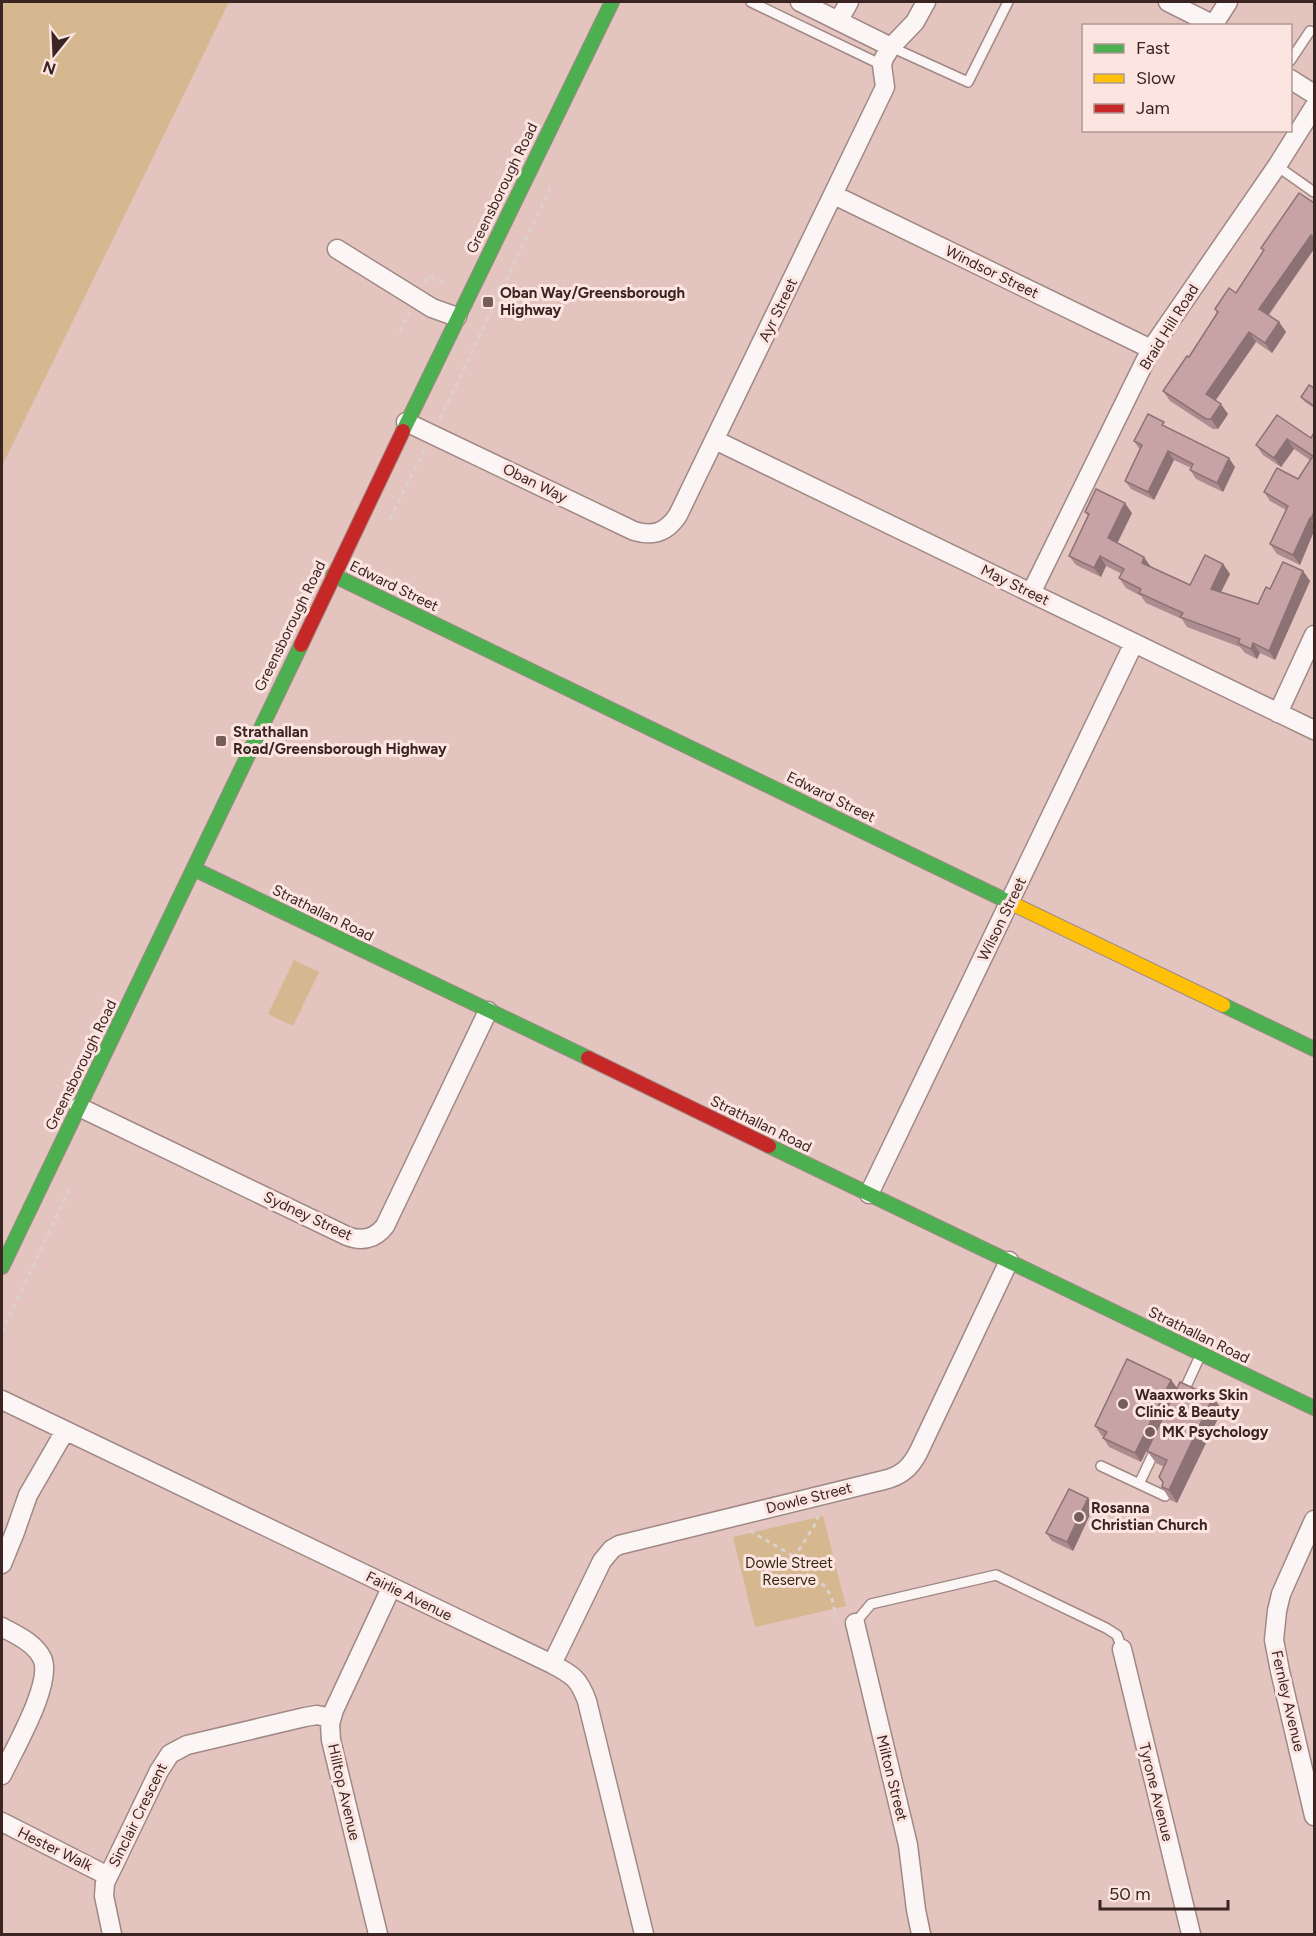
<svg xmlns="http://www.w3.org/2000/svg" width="1316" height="1936" viewBox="0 0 1316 1936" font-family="Figtree,sans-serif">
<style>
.green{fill:#d5b890}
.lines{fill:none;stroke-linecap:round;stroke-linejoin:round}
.lane-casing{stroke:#a08985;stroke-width:12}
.street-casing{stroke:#a08985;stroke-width:21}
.fast-casing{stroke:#a08985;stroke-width:16}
.slow-casing{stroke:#a08985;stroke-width:16}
.jam-casing{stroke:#a08985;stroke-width:16}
.path{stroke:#dbd1cf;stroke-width:3;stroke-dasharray:4.5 4.5;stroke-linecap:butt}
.lane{stroke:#fbf6f5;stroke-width:9}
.street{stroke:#fbf6f5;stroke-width:18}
.fast{stroke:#4caf50;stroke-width:14}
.slow{stroke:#ffc107;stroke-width:14}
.jam{stroke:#c62828;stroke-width:14}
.wall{fill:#ac8c8f}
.shaded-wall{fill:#8c7274}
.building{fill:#c8a3a6;stroke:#8c7274;stroke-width:1.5}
.poi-dot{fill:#765d59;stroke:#fce4e0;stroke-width:2}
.labels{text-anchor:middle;stroke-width:6;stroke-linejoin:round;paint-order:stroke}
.street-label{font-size:15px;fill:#3b2522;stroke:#fce4e0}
.poi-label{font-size:15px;font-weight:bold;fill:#3b2522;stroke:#fce4e0;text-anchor:start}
.park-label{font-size:15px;fill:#312914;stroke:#fce4e0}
</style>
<rect width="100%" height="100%" fill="#e4c4bf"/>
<path class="green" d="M2 2H229L2 466Z
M294 960 319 972 293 1026 268 1014Z
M823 1516 846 1606 755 1627 733 1537Z"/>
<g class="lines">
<g class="lane-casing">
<path id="lane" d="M751 2 882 65
M891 47 968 82 1008 2
M1290 61 1310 31
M1277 166 1314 192
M1182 1395 1200 1356
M1101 1466 1165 1496
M1139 1484 1156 1448
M855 1623 871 1604 996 1575 1106 1628 1117 1635 1122 1649"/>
</g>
<g class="street-casing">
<path id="street" d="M800 2 891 47
M1168 2 1216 26
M839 20 849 2
M1214 24 1228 2
M1290 79 1314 94
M834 195 1151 349
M337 249 432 308 457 317
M406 422 634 531C654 537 667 532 678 515L885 87 882 65 884 58 891 47 915 22 926 2
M715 440 1314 730
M1031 593 1151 349 1277 166 1314 107
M1278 713 1314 635
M79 1107 347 1236C362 1242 375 1239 385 1226L488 1011
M869 1194 1134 643
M2 1400 552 1664C573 1675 579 1679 587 1701L644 1934
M1314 1520 1281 1594 1277 1611 1274 1640 1280 1671 1314 1816
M2 1564 15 1532 28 1495 65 1431
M855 1623 908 1845 916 1910 921 1934
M2 1627C16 1635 34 1642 42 1658 54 1682 13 1751 2 1775
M1122 1649 1191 1934
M552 1664 602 1561 612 1549 619 1545 884 1480C901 1476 910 1468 918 1453L1009 1261
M2 1822 108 1876
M112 1934 104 1896 105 1883 159 1771 170 1754 187 1745 305 1717 317 1715 331 1718
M378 1934 331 1740 330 1724 334 1710 391 1588"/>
</g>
<g class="fast-casing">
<path id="fast" d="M403 431 612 2
M333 575 1013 904
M194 869 588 1058
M1223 1005 1314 1049
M769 1146 1314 1408
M2 1267 301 645"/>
</g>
<g class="slow-casing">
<path id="slow" d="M1013 904 1223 1005"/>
</g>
<g class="jam-casing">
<path id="jam" d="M301 645 403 431
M588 1058 769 1146"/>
</g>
<path class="path" d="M425 282 428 276 447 283
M400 331 410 312
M440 419 552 184
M390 519 425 449
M2 1332 69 1190
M750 1531 790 1554 803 1571 826 1587 832 1599 836 1617
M794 1558 817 1521 818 1513"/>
<use href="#lane" class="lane"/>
<use href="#street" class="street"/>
<use href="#fast" class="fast"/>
<use href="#slow" class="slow"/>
<use href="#jam" class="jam"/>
</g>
<path class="wall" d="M1314 203V249L1269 315 1279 322 1286 332 1272 353 1256 342 1215 401 1228 414 1218 429H1213L1170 401 1163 391 1189 357 1217 313 1215 309 1236 293 1264 252 1261 248Z
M1314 388V408L1304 401 1301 397Z
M1277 415 1311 438 1314 433V531L1300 565 1277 554 1270 544 1286 510 1270 501 1264 492 1298 479 1310 460 1294 449 1281 467 1263 455 1256 445Z
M1169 428 1235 467 1223 492 1196 479 1190 470 1191 468 1174 460 1154 500 1131 489 1125 481 1140 450 1134 441Z
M1085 512 1132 513 1117 543 1151 567 1190 585 1223 564 1230 574 1221 592 1258 604 1270 589 1303 571 1310 581 1275 660 1260 653 1257 659 1245 653 1240 647 1187 627 1182 619 1146 603 1141 596 1126 588 1119 578 1122 574 1106 566 1101 577 1076 565 1069 556 1088 516Z
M1171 1380 1177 1388 1141 1462 1109 1447 1103 1438 1104 1437 1101 1435 1095 1426Z
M1213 1397 1222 1410 1177 1503 1170 1500 1162 1487 1164 1467 1156 1463 1147 1451Z
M1094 1506 1073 1551 1052 1541 1046 1533Z"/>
<path class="shaded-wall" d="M1311 235 1314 240V249L1266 318 1259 309Z
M1279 322 1286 332 1272 353 1265 343Z
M1249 332 1256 342 1213 404 1206 394Z
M1221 404 1228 414 1218 429 1211 419Z
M1287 439 1294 449 1281 467 1274 458Z
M1168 451 1174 460 1154 500 1148 492Z
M1229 458 1235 467 1223 492 1217 483Z
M1125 503 1132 513 1115 548 1108 538Z
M1314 512V523L1311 519Z
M1310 518 1314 525V531L1300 565 1293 555Z
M1100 556 1106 566 1101 577 1094 568Z
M1144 557 1151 567 1142 563Z
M1223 564 1230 574 1218 598 1211 589Z
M1303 571 1310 581 1275 660 1269 651Z
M1253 643 1260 653 1257 659 1251 649Z
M1171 1380 1177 1388 1141 1462 1135 1453Z
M1213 1397 1222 1410 1177 1503 1169 1490Z
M1088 1498 1094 1506 1073 1551 1067 1542Z"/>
<path class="building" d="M1299 193 1314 203V237L1311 235 1259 309 1279 322 1265 343 1249 332 1206 394 1221 404 1211 419H1206L1163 391 1187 356 1189 357 1218 312 1215 309 1229 288 1236 293 1264 250 1261 248Z
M1309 385 1314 388V406L1301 397Z
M1148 414 1164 422 1162 425 1229 458 1217 483 1190 470 1193 464 1168 451 1148 492 1125 481 1142 445 1134 441Z
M1277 415 1311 438 1314 433V512L1311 519 1310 518 1293 555 1270 544 1288 506 1264 492 1277 468 1298 479 1313 456 1287 439 1274 458 1256 445Z
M1096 489 1125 503 1108 538 1144 557 1142 563 1190 585 1205 555 1223 564 1211 589 1258 604 1266 587 1270 589 1283 562 1303 571 1269 651 1253 643 1251 649 1238 643 1240 639 1180 617 1183 613 1139 593 1141 589 1119 578 1124 569 1100 556 1094 568 1069 556 1089 514 1085 512Z
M1127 1359 1171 1380 1135 1453 1103 1438 1107 1432 1095 1426Z
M1180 1382 1213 1397 1169 1490 1162 1487 1163 1482 1159 1477 1167 1460 1147 1451Z
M1069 1489 1088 1498 1067 1542 1046 1533Z"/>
<g class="poi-dot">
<rect x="482" y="296" width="12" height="12" rx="3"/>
<rect x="215" y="735" width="12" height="12" rx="3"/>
<circle cx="1123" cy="1404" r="6"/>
<circle cx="1150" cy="1432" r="6"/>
<circle cx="1079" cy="1517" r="6"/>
</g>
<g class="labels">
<g class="street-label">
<text transform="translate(502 188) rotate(-64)" y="5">Greensborough Road</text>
<text transform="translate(992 272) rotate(26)" y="5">Windsor Street</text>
<text transform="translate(778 310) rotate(-64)" y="5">Ayr Street</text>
<text transform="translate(1169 327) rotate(-58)" y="5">Braid Hill Road</text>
<text transform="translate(535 483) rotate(26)" y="5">Oban Way</text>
<text transform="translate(1015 585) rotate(26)" y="5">May Street</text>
<text transform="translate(394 586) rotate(26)" y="5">Edward Street</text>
<text transform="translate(290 626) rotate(-64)" y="5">Greensborough Road</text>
<text transform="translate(831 797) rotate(26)" y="5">Edward Street</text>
<text transform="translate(323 913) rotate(26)" y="5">Strathallan Road</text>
<text transform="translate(1002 919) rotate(-64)" y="5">Wilson Street</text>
<text transform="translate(81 1065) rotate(-64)" y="5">Greensborough Road</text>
<text transform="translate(761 1124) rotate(26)" y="5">Strathallan Road</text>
<text transform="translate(308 1216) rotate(25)" y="5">Sydney Street</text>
<text transform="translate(1199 1335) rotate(26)" y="5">Strathallan Road</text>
<text transform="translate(809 1498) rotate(-14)" y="5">Dowle Street</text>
<text transform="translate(409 1596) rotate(26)" y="5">Fairlie Avenue</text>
<text transform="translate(1288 1701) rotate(77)" y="5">Fernley Avenue</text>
<text transform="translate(892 1778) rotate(76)" y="5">Milton Street</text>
<text transform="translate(344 1792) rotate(77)" y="5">Hilltop Avenue</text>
<text transform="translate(1156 1792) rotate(76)" y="5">Tyrone Avenue</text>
<text transform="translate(138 1815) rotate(-64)" y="5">Sinclair Crescent</text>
<text transform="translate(55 1849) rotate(26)" y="5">Hester Walk</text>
</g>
<g class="poi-label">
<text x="500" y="298">Oban Way/Greensborough<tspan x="500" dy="17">Highway</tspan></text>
<text x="233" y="737">Strathallan<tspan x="233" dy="17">Road/Greensborough Highway</tspan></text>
<text x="1135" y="1400">Waaxworks Skin<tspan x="1135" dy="17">Clinic &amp; Beauty</tspan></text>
<text x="1162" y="1437">MK Psychology</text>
<text x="1091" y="1513">Rosanna<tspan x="1091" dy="17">Christian Church</tspan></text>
</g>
<g class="park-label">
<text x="789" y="1568">Dowle Street<tspan x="789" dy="17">Reserve</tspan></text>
</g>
</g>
<rect width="1316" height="1936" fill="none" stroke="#3b2522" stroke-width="6"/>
<rect x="1082" y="24" width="210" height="108" fill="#fce4e0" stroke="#af9894" stroke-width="1.5"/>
<rect x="1094" y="44" width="30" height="9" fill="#4caf50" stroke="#af9894" stroke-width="1.5"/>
<text x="1136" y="54" font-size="18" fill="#3b2522">Fast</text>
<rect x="1094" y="74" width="30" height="9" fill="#ffc107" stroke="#af9894" stroke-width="1.5"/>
<text x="1136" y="84" font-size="18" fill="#3b2522">Slow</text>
<rect x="1094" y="104" width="30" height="9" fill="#c62828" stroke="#af9894" stroke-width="1.5"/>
<text x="1136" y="114" font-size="18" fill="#3b2522">Jam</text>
<g transform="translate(54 54) rotate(198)" stroke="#fce4e0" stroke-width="4.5" paint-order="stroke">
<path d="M0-4.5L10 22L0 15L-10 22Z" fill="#3b2522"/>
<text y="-9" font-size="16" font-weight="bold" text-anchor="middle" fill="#3b2522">N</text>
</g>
<path d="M1100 1900v9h128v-9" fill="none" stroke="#3b2522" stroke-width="3"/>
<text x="1109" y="1900" font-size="18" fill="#3b2522" stroke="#fce4e0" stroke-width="4.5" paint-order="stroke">50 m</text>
</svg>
